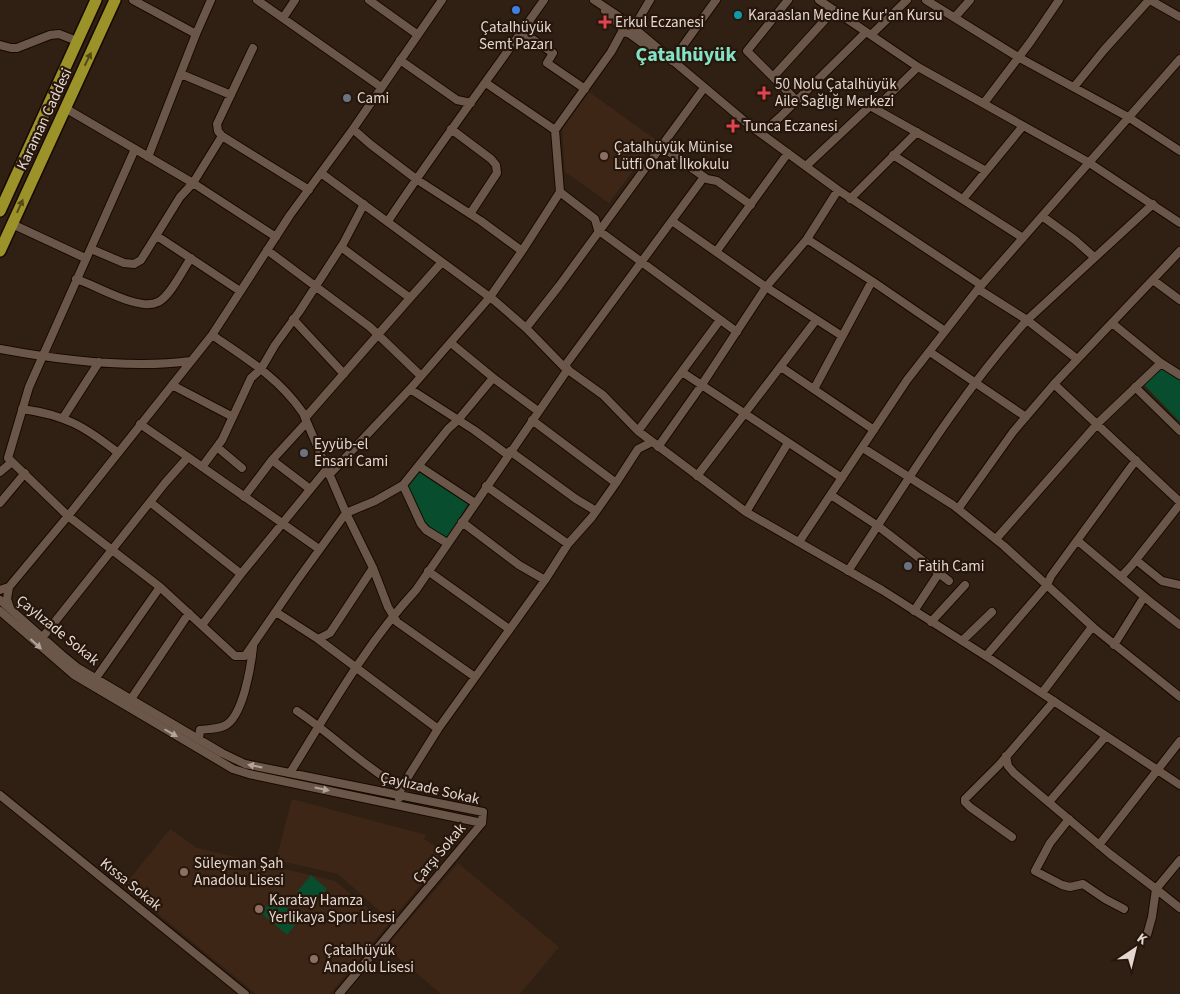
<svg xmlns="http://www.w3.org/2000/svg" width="1180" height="994" viewBox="0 0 1180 994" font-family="'Source Sans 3',sans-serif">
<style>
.built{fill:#3d2616}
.green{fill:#084d2d}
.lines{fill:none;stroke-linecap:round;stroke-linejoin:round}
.minor-casing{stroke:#180901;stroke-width:10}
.highway-casing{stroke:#180901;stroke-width:14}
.minor{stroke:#6b574a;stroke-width:8}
.highway{stroke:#9c922a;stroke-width:11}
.oneway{fill:#554817}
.oneway2{fill:#b3a49a}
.shop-dot{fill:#3f7fe0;stroke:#26160b;stroke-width:2}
.culture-dot{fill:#0f9aa8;stroke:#26160b;stroke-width:2}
.health-dot{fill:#e0444e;stroke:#26160b;stroke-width:2}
.worship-dot{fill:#6b7280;stroke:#26160b;stroke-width:2}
.education-dot{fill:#8d6e63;stroke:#26160b;stroke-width:2}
.labels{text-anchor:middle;stroke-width:4.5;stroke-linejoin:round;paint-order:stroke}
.poi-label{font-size:15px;fill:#e3d7cf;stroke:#26160b;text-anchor:start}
.street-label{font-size:15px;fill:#e3d7cf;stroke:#26160b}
.district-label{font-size:20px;font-weight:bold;fill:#84e3c7;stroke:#26160b}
</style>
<rect width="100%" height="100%" fill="#302014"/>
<path class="built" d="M589 92 656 140 609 203 565 172 562 129Z
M292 799 426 835 424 839 447 853 391 921 338 874 276 860Z
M170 829 197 848 335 881 388 925 330 994H256L124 886Z
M458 863 559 947 520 994H441L386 947Z"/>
<path class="green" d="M1161 368 1180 381V422L1144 385Z
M419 472 468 504 446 540 423 523 407 485Z
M311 875 327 889 312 906 296 893Z
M274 897 300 919 287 935 261 913Z"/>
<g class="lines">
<g class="minor-casing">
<path id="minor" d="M133 0 196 34
M257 0 381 87
M369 0 418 35
M594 0 627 22
M788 0 747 51 796 100
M819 0 918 67 1088 162 1180 223
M926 0 1018 57 1128 117 1180 151
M1150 0 1180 17
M605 11 622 28
M955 17 970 0
M283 18 295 0
M634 27 650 0
M634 28 748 124 838 190 981 285
M522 32 553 53 547 63 585 89
M630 34 633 31 634 27 630 23 627 22 623 26V32L630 34 641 42 653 47
M871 35 907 0
M0 45 11 48H17L50 35 59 34 77 41
M400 60 457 100 471 103
M672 61 716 0
M181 74 231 95
M773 77 834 10
M486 83 555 130
M1074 87 1104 50 1149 0
M984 103 1031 41 1059 0
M870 106 986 171
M65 108 193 183 276 237
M353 129 370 144 416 179 481 221 522 251 490 297 410 389 474 430 508 455
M451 129 491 159 496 165 497 173 470 214
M757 130 771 125 780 117 866 32
M222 136 309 190
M662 147 707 179 717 181 751 205
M135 149 29 387 8 458 68 516 160 587
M893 155 1023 238
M148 157 196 34 211 0
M806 166 870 106 884 100 918 67
M321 173 495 301 526 328 564 367 603 395 638 431 746 512 882 590 992 660 1180 785
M560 192 595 219 598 230 737 332
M850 199 917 132
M963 199 1023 126
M1042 216 1075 240 1094 257
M388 221C438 146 492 74 544 0
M672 221 766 287 842 336
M12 224 85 258
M157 236 240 291
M807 239 872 281 945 331
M341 247 410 298 442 262
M91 249 124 263 134 264 141 260 180 197 193 183 222 136 218 131 217 124 253 48
M267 250 370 327 421 376
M522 251 560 192 555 130 611 52 623 30
M1180 251 1054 384 1180 502
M716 252 788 153
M76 279C96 285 139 312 158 302 170 297 183 269 191 258
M1153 280 1180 300
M978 289 1027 320 1153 204
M293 319 344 374
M1112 323 1161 363 1180 375
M526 328 559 286 704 88
M212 335C246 358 279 378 303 413L346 513 375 501 403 485 448 429 458 420 493 378
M451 343 496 380 538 411
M0 349C59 360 132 369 191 361
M930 352 1026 417
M564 367 704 177
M781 367 874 430
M682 372 842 478
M172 385 233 417
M1135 387 1180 431
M814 389 872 281
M22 409C65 415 84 426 117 452
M63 418 99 362
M305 418 410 298
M140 424 188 457
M638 431 720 320
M217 447 242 468
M658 447 701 386 766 287 807 239 838 190
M863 448 953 505 1004 546 1094 628 1180 697
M510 451 576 499 596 511
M272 460 310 489
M419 466 475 503
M202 467 222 440 251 378 261 369 275 345 299 312 343 244 364 204
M0 472 12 462
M329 475 410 389
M697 476 816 320
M616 483 638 449 652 442
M403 485 421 524 426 530 447 543
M486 486 568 544
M831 495 878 526 949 581
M244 497 272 460 306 423
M150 502 241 574 326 470
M0 503 25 473
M958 509 1013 432 1054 384
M746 512 788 443
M462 522 519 565 545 580
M996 539 1098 423 1161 363
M1078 541 1153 604 1180 625
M799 542 907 380 978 289 1180 59
M1136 560 1162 581 1180 585
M428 571 509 629
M848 571C905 485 958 396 1027 320L1077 359
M1121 577 1132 565 1180 504
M9 587 68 516 212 335 290 215 353 129 442 0
M0 590 9 587 7 599 10 608
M0 600 62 655 78 668 222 753 245 764 483 812 482 823 249 774 233 769 74 675 0 611
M914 611 939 573
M276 612 318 639 330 633 373 568
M931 622 965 585
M202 625 241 574
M42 638 165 483 188 457 319 549
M318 639 438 729
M962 641 992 612
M1114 645 1144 597
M986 656 1047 585 1051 576 1136 460
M96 678 160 587 235 656H245L296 582 346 513 373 568 388 607 397 622 475 677
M1042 693 1092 627
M131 699 189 613
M297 711C333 735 364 767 401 788
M199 739 200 730C208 729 217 729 224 726 243 718 251 666 253 647
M1006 756 1008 766 1014 773 1110 854 1156 889 1180 860
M290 773C329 710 366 644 416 590L568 369
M0 795 245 994
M399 798 401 788 438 729 545 580 568 544 592 517 616 483 532 420
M1049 802 1106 736
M1069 819 1050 843 1035 871 1062 885 1070 887 1083 884 1105 899 1124 909
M1012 837 970 807 965 802V799L999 765 1054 701
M1099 845 1180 741
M1147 935 1152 917 1156 889 1180 908
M339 994 482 823"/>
</g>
<g class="highway-casing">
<path id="highway" d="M0 211 96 0
M0 251 115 0"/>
</g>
<use href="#minor" class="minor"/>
<use href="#highway" class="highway"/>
</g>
<defs><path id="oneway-solid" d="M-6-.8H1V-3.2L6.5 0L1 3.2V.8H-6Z" transform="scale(1.25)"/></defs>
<g class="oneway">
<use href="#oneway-solid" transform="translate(88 59) rotate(-64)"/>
<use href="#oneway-solid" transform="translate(20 206) rotate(-66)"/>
</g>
<g class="oneway2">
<use href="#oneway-solid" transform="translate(36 644) rotate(42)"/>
<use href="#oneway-solid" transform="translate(171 733) rotate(30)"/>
<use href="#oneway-solid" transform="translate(255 766) rotate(-169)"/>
<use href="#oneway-solid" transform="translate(322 789) rotate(12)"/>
</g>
<circle class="shop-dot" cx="516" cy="10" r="5"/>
<circle class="culture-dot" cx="738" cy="15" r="5"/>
<g class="health-dot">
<path d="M602.5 14.5h5v5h5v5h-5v5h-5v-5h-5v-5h5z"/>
<path d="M761.5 85.5h5v5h5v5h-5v5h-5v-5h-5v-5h5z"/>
<path d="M730.5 118.5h5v5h5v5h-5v5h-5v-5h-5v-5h5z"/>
</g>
<g class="worship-dot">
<circle cx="347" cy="98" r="5"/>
<circle cx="304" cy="453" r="5"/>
<circle cx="908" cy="566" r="5"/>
</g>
<g class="education-dot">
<circle cx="604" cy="156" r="5"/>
<circle cx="184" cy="872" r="5"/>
<circle cx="259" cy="909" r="5"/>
<circle cx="314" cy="959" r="5"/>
</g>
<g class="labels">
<g class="poi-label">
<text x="748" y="20">Karaaslan Medine Kur'an Kursu</text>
<text x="615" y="27">Erkul Eczanesi</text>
<text x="516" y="32" text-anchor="middle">Çatalhüyük<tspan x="516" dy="17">Semt Pazarı</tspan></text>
<text x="775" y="89">50 Nolu Çatalhüyük<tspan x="775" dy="17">Aile Sağlığı Merkezi</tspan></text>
<text x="357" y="103">Cami</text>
<text x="743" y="131">Tunca Eczanesi</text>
<text x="614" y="152">Çatalhüyük Münise<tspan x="614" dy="17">Lütfi Onat İlkokulu</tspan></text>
<text x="314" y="449">Eyyüb-el<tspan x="314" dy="17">Ensari Cami</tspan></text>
<text x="918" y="571">Fatih Cami</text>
<text x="194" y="868">Süleyman Şah<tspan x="194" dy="17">Anadolu Lisesi</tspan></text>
<text x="269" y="905">Karatay Hamza<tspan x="269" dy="17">Yerlikaya Spor Lisesi</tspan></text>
<text x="324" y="955">Çatalhüyük<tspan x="324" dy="17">Anadolu Lisesi</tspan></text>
</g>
<g class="street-label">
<text transform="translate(44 119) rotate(-65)" y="5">Karaman Caddesi</text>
<text transform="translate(58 630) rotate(39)" y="5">Çaylızade Sokak</text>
<text transform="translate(430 788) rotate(13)" y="5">Çaylızade Sokak</text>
<text transform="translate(439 853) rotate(-50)" y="5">Çarşı Sokak</text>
<text transform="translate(131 884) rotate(39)" y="5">Kıssa Sokak</text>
</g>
<g class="district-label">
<text x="686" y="61">Çatalhüyük</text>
</g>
</g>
<g transform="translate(1135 949) rotate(35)" stroke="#26160b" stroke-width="4" paint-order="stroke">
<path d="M0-4L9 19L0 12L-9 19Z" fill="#e3d7cf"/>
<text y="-8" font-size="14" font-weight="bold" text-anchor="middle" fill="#e3d7cf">K</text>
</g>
</svg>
